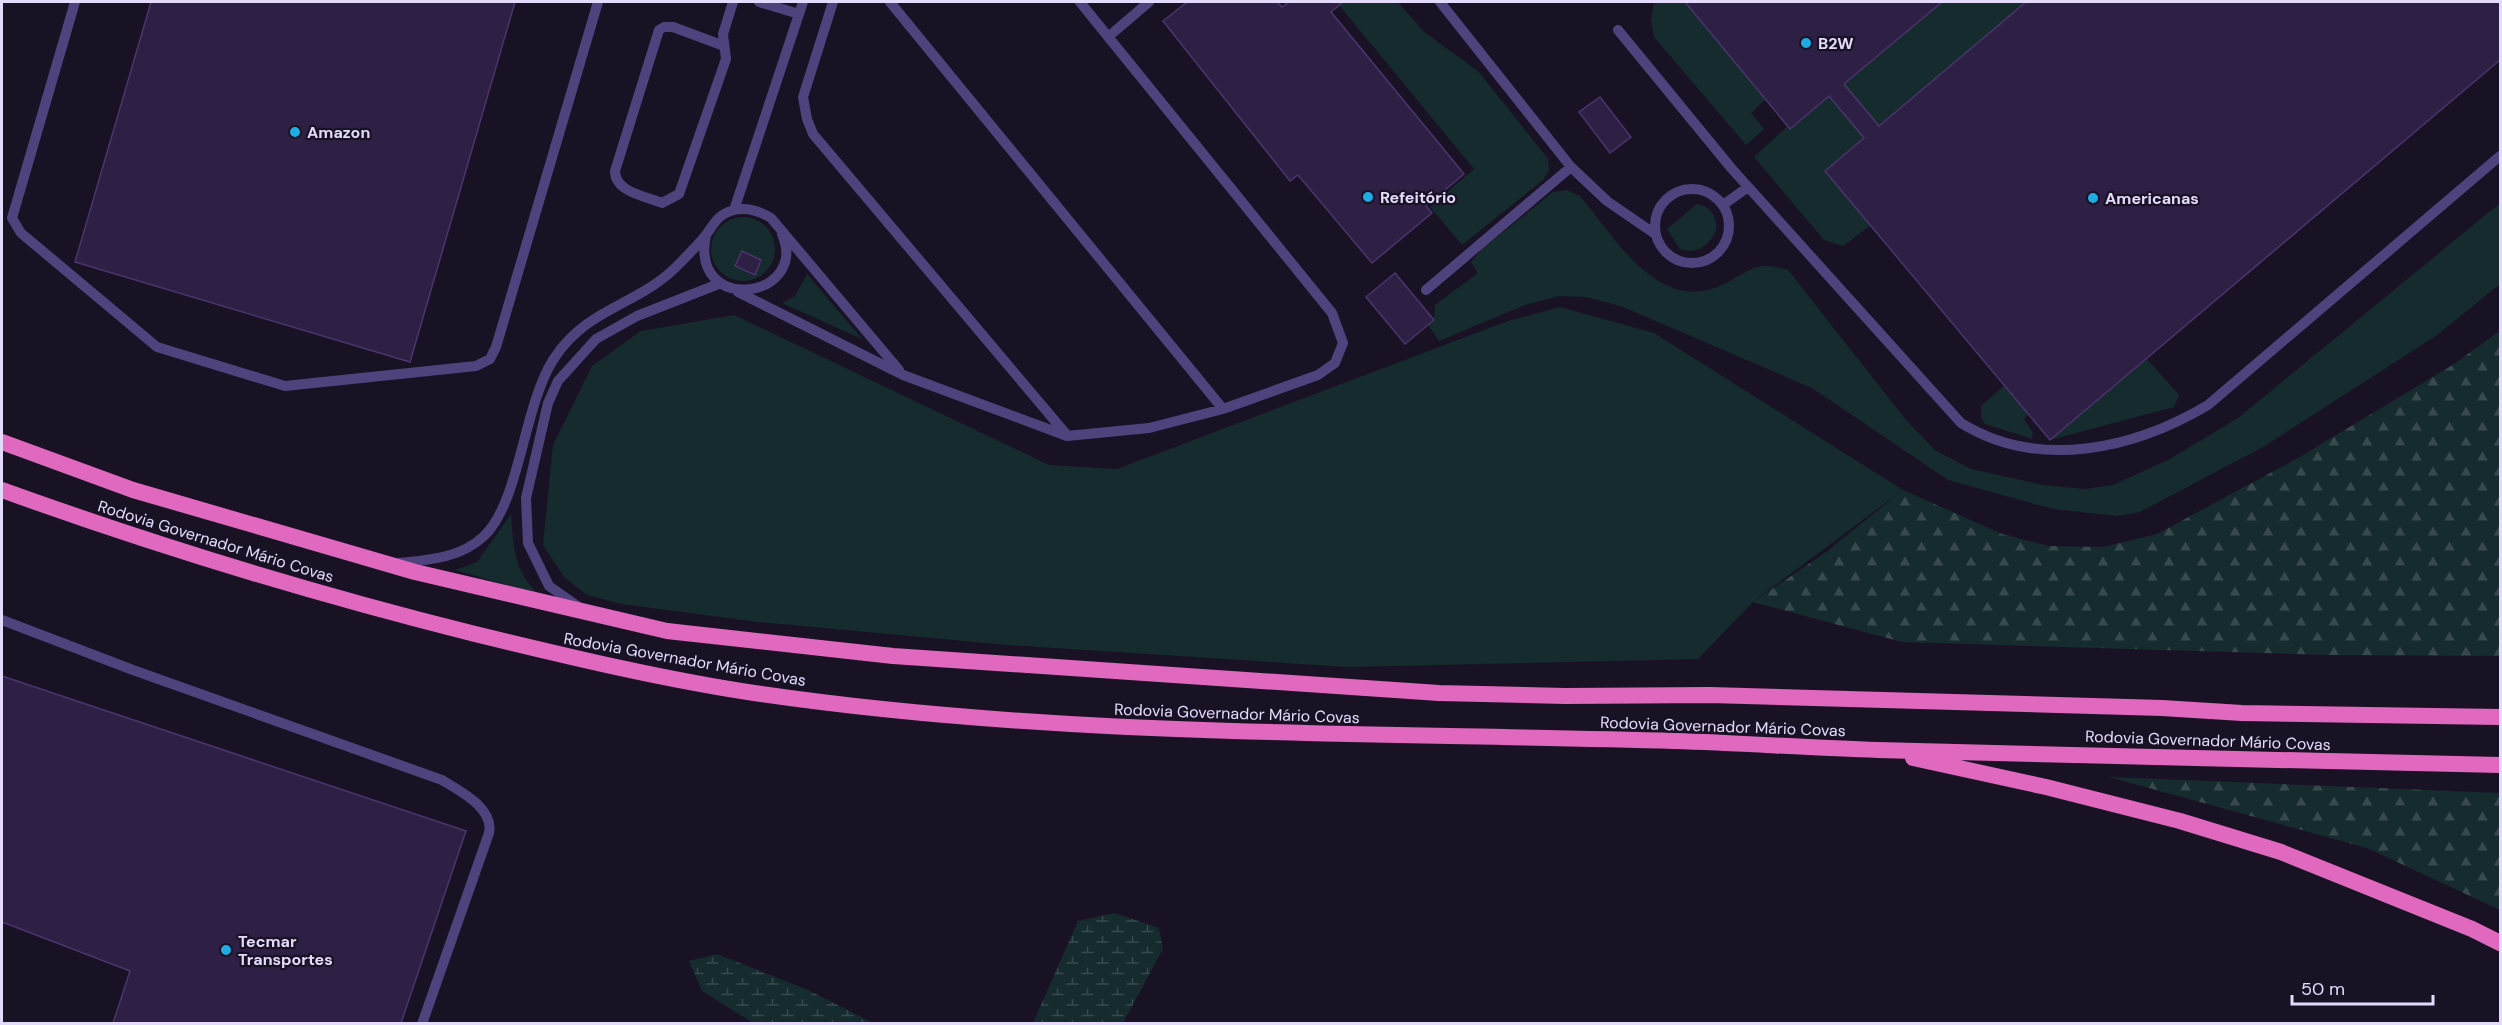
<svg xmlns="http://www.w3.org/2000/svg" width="2502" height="1025" viewBox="0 0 2502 1025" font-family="'DM Sans',sans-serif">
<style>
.green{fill:#162b2e}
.forest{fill:url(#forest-firs)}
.wetland{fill:url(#wetland-marsh)}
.building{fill:#2e2044;stroke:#4a356d;stroke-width:1.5}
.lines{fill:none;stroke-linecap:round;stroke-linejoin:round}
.service{stroke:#4f437e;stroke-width:10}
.trunk{stroke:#e068be;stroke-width:16}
.poi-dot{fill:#1dade4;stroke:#191225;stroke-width:2}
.labels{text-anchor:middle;stroke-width:4.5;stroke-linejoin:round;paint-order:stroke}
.poi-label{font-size:16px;font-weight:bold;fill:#e4dafb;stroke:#191225;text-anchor:start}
.street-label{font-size:16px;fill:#e4dafb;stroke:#191225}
</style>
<defs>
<pattern id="forest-firs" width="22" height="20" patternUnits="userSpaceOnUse" patternTransform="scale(1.5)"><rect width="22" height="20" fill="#162b2e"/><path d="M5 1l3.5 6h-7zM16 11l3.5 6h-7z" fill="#38494d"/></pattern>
<pattern id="wetland-marsh" width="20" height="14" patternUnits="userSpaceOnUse" patternTransform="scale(1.5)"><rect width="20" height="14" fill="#162b2e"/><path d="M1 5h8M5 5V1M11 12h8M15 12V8" fill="none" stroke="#38494d"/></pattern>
</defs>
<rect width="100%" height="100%" fill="#191225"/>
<path class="green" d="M1343 2H1398L1424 32 1478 71 1548 159 1549 171 1543 180 1462 245 1430 207 1474 169 1339 5Z
M1654 2H1685L1766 99 1751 113 1764 129 1746 145 1654 37 1651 20Z
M1942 2H2026L1879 126 1844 84Z
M1829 96 1864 138 1871 225 1843 246 1824 240 1754 157 1788 126 1790 128Z
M1567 190 1580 196C1617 240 1661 319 1728 282 1754 268 1757 261 1788 270L1906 420 1935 450 1971 469 2043 485 2085 489 2113 485 2168 460 2238 418 2500 203V284L2437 335 2263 447 2140 512 2117 516 2053 509 1948 480 1812 388 1623 307 1587 297 1559 296 1525 305 1439 341 1428 325 1434 320 1435 305 1478 273 1471 262 1482 249 1553 192Z
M1697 204C1711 206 1718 218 1716 231 1709 246 1696 255 1680 249L1667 229Z
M711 249a32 32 0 1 1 64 0a32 32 0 1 1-64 0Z
M807 274 862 339 782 303 795 296Z
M1560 307 1654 333 1903 490 1753 602 1698 659 1349 667 1007 645 758 622 622 604 587 595 564 577 543 545 553 445 592 366 641 331 734 315 1049 465 1117 469 1508 321Z
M2147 359 2179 395 2174 407 2050 440Z
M2005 385 2028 414 2024 419 2033 433 2032 439 1985 424 1981 418V406Z
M511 514C514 549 513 568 538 594L455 570 477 562Z"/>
<path class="forest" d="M2500 331V656L2330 655 1902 642 1753 602 1826 552 1903 490 2002 534 2049 546 2103 547 2157 534 2298 458 2451 366Z
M2109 777 2500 793V910L2367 848Z"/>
<path class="wetland" d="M1115 913 1159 928 1163 949 1123 1023H1033L1078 921Z
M717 954 808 990 873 1023H753L702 991 689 961Z"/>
<path class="building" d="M151 2H515L410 362 75 262Z
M1187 2H1277L1282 7 1289 2H1343L1331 12 1464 174 1426 206 1432 213 1372 263 1298 175 1290 181 1163 21Z
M1685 2H1942L1844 84 1879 126 2026 2H2500V60L2050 440 1825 171 1864 138 1829 96 1790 129Z
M1600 97 1631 137 1610 153 1579 112Z
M742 251 761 260 755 275 735 266Z
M1395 273 1434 320 1405 344 1366 297Z
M2 676 466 831 401 1023H113L130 971 2 922Z"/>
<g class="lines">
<path class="service" d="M75 2 12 218 21 233 157 347 285 386 476 366 490 359 496 347 598 2
M759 2 799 14
M833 2 803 97 807 119 813 134 1066 434
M890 2 1223 409
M1440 2 1571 167 1607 201 1655 234
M1618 30 1732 169 1961 423C2039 471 2134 449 2208 405L2500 156
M1108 37 1149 2
M724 46 673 27H664L659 30 615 171C615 192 645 196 662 203L679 194 726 59 723 34 733 2
M1655 226a37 37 0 1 1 74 0a37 37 0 1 1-74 0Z
M1723 205 1748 187
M734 210 803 2
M706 235C689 316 810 299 782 234
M1426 290 1571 167
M738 292 903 375 1067 436 1149 428 1223 409 1318 375 1335 363 1343 343 1332 313 1080 2
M399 563C429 560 461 558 484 536 520 502 523 408 553 360 586 308 636 306 675 268 685 258 697 246 706 235 712 227 715 219 724 214 740 205 756 209 771 218L899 370
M579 607 549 586 528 543 526 498 548 403 558 381 596 339 637 316 721 283
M2 620 133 670 442 780C460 791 494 808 489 833L422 1024"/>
<path class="trunk" d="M2 442 133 490 415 572 667 631 893 656 1439 693 1565 696 1710 695 2162 708 2242 713 2500 717
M2 490C157 546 315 594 475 634 570 657 665 680 761 694 1064 738 1370 732 1675 741 1742 743 1810 748 1878 750 2085 755 2293 761 2500 765
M1913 758 2046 787 2180 821 2281 852 2472 929 2500 943"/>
</g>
<g class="poi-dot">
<circle cx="1806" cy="43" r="6"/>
<circle cx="295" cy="132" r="6"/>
<circle cx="1368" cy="197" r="6"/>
<circle cx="2093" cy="198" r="6"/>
<circle cx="226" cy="950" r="6"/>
</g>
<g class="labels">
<g class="poi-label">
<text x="1818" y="49">B2W</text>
<text x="307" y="138">Amazon</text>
<text x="1380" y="203">Refeitório</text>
<text x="2105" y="204">Americanas</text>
<text x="238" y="947">Tecmar<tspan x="238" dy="18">Transportes</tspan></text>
</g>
<g class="street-label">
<text transform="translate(216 541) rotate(17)" y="6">Rodovia Governador Mário Covas</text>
<text transform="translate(685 659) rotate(10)" y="6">Rodovia Governador Mário Covas</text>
<text transform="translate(1237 713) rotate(2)" y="6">Rodovia Governador Mário Covas</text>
<text transform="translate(1723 726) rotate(2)" y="6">Rodovia Governador Mário Covas</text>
<text transform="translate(2208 740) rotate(2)" y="6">Rodovia Governador Mário Covas</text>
</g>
</g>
<rect width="2502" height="1025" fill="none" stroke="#e4dafb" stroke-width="6"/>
<path d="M2292 995v9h141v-9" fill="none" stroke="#e4dafb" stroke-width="3"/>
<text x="2301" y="995" font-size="18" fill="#e4dafb" stroke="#191225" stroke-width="4.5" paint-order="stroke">50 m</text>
</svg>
